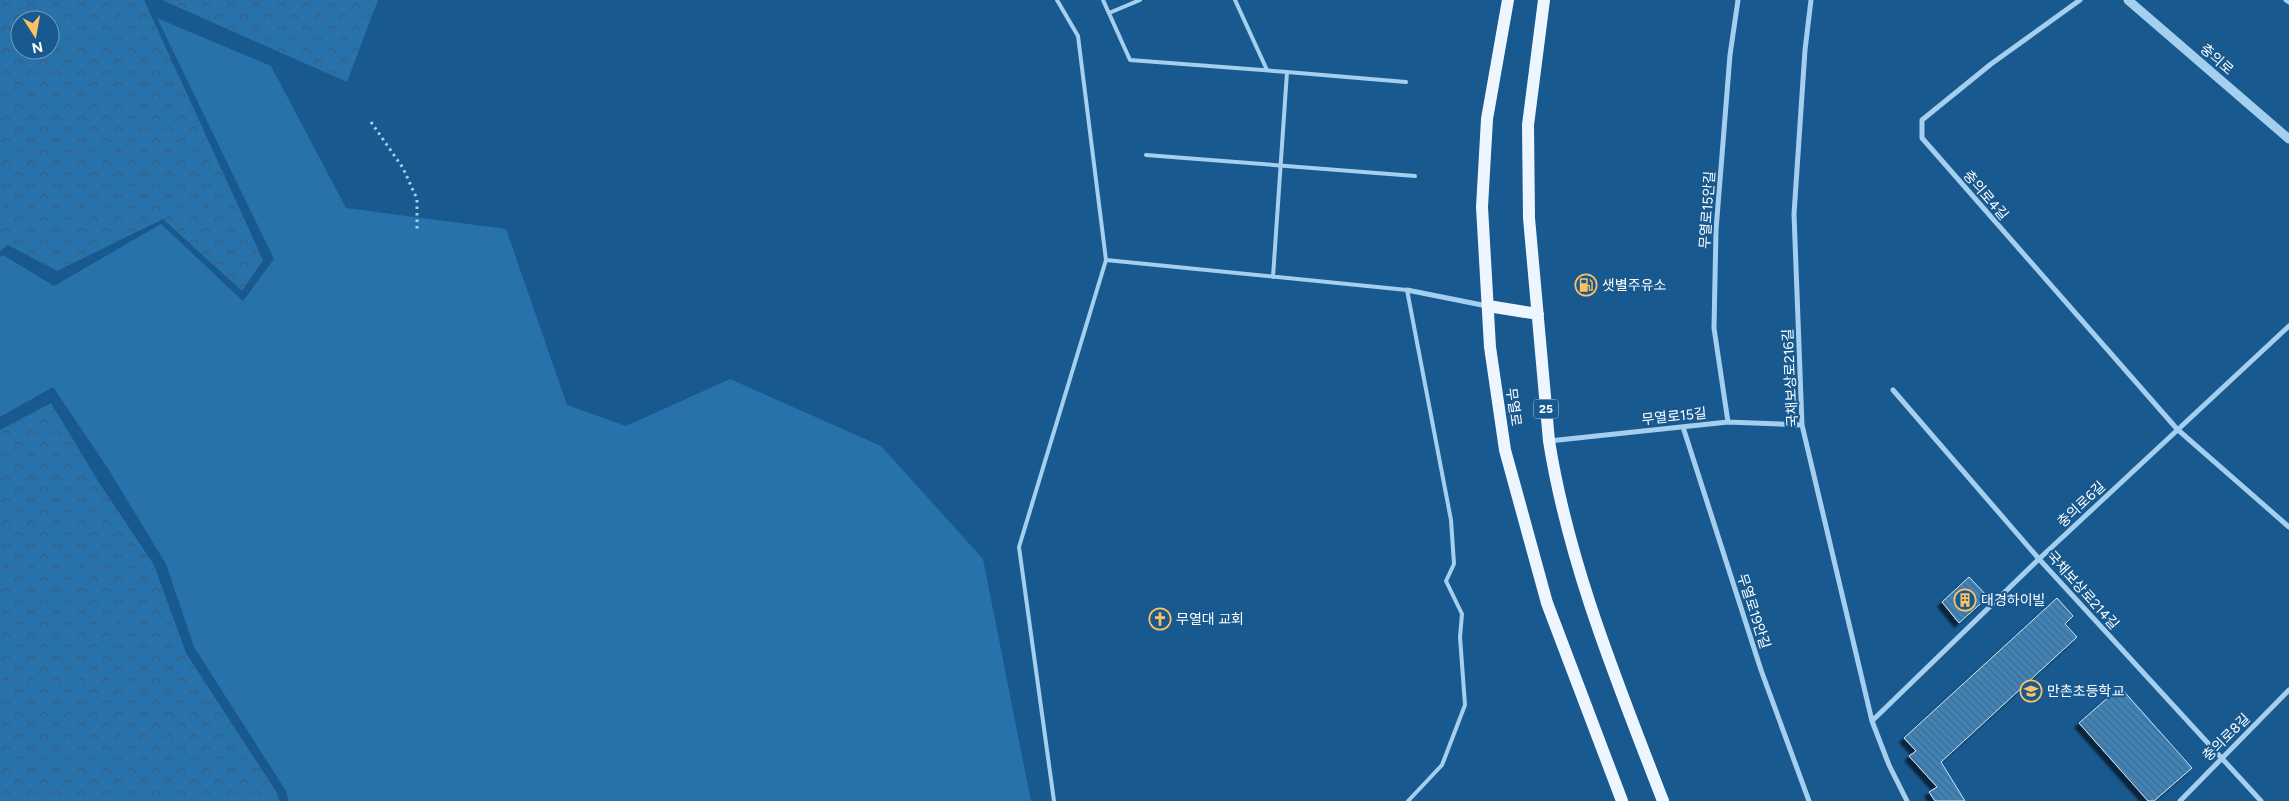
<svg xmlns="http://www.w3.org/2000/svg" width="2289" height="801" viewBox="0 0 2289 801" font-family="Figtree,'Noto Sans KR',sans-serif">
<style>
.green{fill:#2872ab}
.forest{fill:url(#forest-crowns);fill-rule:evenodd}
.building{fill:url(#building-back-hatch);stroke:#cbe6fb;filter:url(#shadow)}
.lines{fill:none;stroke-linecap:round;stroke-linejoin:round}
.path{stroke:#a5cfef;stroke-width:3;stroke-dasharray:2.5 4;stroke-linecap:butt}
.service{stroke:#a5cfef;stroke-width:4}
.minor{stroke:#a5cfef;stroke-width:5}
.tertiary{stroke:#a5cfef;stroke-width:9}
.primary{stroke:#edf6ff;stroke-width:12}
.labels{text-anchor:middle;stroke-width:4;stroke-linejoin:round;paint-order:stroke}
.shield{fill:#18598f;stroke:#bacddd;stroke-width:1}
.shield-label{font-size:12px;font-weight:bold;fill:#fff}
.street-label{font-size:14px;fill:#fff;stroke:#18598f}
.poi-label{font-size:14px;fill:#fff;stroke:#18598f;text-anchor:start}
</style>
<defs>
<pattern id="forest-crowns" width="20" height="18" patternUnits="userSpaceOnUse" patternTransform="scale(1.25)"><rect width="20" height="18" fill="#2872ab"/><path d="M2 6a3 3 0 1 1 6 0M12 15a3 3 0 1 1 6 0" fill="none" stroke="#3c5d77"/></pattern>
<pattern id="building-back-hatch" width="6" height="6" patternUnits="userSpaceOnUse" patternTransform="scale(1.25)"><rect width="6" height="6" fill="#4183b7"/><path d="M-1 5l2 2M0 0l6 6M5-1l2 2" fill="none" stroke="#466a87"/></pattern>
<filter id="shadow"><feDropShadow dx="-4.5" dy="4.5" stdDeviation="1" flood-color="#0009"/></filter>
</defs>
<rect width="100%" height="100%" fill="#18598f"/>
<path class="green" d="M157 18 271 66 346 208 506 229 567 405 626 426 730 379 881 446 983 559 1031 801H289L286 791 194 647 166 564 107 467 53 387 0 417V257L3 255 54 286 161 224 243 301 274 259Z"/>
<path class="forest" d="M0 0H144L263 260 242 291 163 219 57 271 8 245 0 251ZM20 20H50V50H20Z
M162 0H378L347 82Z
M51 403 98 481 154 565 186 653 277 793 279 801H0V430Z"/>
<path class="building" d="M1969 577 1988 597 1959 623 1942 602Z
M2057 598 2073 616 2065 624 2077 637 1941 762 1965 801H1935L1929 792 1937 787 1909 756 1916 751 1904 738Z
M2120 687 2192 768 2154 801H2148L2079 723Z"/>
<g class="lines">
<path class="path" d="M371 122 403 168 417 199V229"/>
<path class="service" d="M1103 0 1130 60 1287 72 1273 277
M1235 0 1267 70
M1109 13 1140 0
M1287 72 1406 82
M1146 155 1415 176
M1106 260 1407 290 1451 520 1454 564 1446 581 1462 614 1460 637 1465 705 1442 765 1408 801
M1054 801 1019 547 1106 260 1078 36 1057 0"/>
<path class="minor" d="M1811 0 1805 50 1794 214 1802 425 1872 721 1889 765 1907 801
M2080 0 1991 64 1922 120V138L2177 429 2289 527
M2286 0 2289 2
M1407 290 1487 306
M1893 390 2039 559 2261 801
M1728 422 1714 328 1716 230 1730 55 1738 0
M1683 427 1761 670 1809 801
M1549 441 1728 422 1802 425
M1872 721 2039 559 2289 326
M2180 801 2289 690"/>
<path class="tertiary" d="M2128 0 2289 139"/>
<path class="primary" d="M1508 0 1487 119 1482 207 1490 347 1505 450 1547 603 1622 801
M1544 0 1528 125 1529 218 1549 441C1569 566 1618 684 1663 801
M1488 306 1538 314"/>
</g>
<defs>
<g id="fuel-ring" transform="scale(1.125)"><circle r="9.5" fill="#18598f" stroke="#ffc163" stroke-width="1.5"/><path d="M-5.5-6h7V0h2V4h1.3V-2.5L3-4.5l.8-.8L6-3V5H2.5V1h-1V6h-7ZM-4.2-4.7v3.2H.2V-4.7Z" fill="#ffc163"/></g>
<g id="building-ring" transform="scale(1.125)"><circle r="9.5" fill="#18598f" stroke="#ffc163" stroke-width="1.5"/><path d="M-4-6H4V6H1V3H-1V6H-4ZM-2.5-4.3h1.7v1.8h-1.7ZM.8-4.3h1.7v1.8H.8ZM-2.5-1h1.7V.8h-1.7ZM.8-1h1.7V.8H.8Z" fill="#ffc163"/></g>
<g id="church-ring" transform="scale(1.125)"><circle r="9.5" fill="#18598f" stroke="#ffc163" stroke-width="1.5"/><path d="M-1.2-6h2.4v3.5h3.3v2.4h-3.3V6h-2.4V-.1h-3.3v-2.4h3.3Z" fill="#ffc163"/></g>
<g id="school-ring" transform="scale(1.125)"><circle r="9.5" fill="#18598f" stroke="#ffc163" stroke-width="1.5"/><path d="M0-5L7-2L0 1L-7-2ZM-4 1L0 2.5L4 1V4Q0 6-4 4Z" fill="#ffc163"/></g>
</defs>
<g fill-rule="evenodd">
<use href="#fuel-ring" x="1586" y="285"/>
<use href="#building-ring" x="1965" y="600"/>
<use href="#church-ring" x="1160" y="619"/>
<use href="#school-ring" x="2031" y="691"/>
</g>
<g class="labels">
<rect class="shield" x="1533.5" y="399.5" width="25" height="19" rx="4"/>
<g class="shield-label">
<text x="1546" y="413">25</text>
</g>
<g class="street-label">
<text transform="translate(2217 59) rotate(41)" y="5">충의로</text>
<text transform="translate(1986 195) rotate(49)" y="5">충의로4길</text>
<text transform="translate(1707 210) rotate(-86)" y="5">무열로15안길</text>
<text transform="translate(1790 378) rotate(-93)" y="5">국채보상로216길</text>
<text transform="translate(1514 407) rotate(82)" y="5">무열로</text>
<text transform="translate(1674 416) rotate(-6)" y="5">무열로15길</text>
<text transform="translate(2081 504) rotate(-43)" y="5">충의로6길</text>
<text transform="translate(2083 590) rotate(48)" y="5">국채보상로214길</text>
<text transform="translate(1754 611) rotate(72)" y="5">무열로19안길</text>
<text transform="translate(2226 737) rotate(-45)" y="5">충의로8길</text>
</g>
<g class="poi-label">
<text x="1602" y="290">샛별주유소</text>
<text x="1981" y="605">대경하이빌</text>
<text x="1176" y="624">무열대 교회</text>
<text x="2047" y="696">만촌초등학교</text>
</g>
</g>
<g transform="translate(35 35) rotate(169)"><circle r="24" fill="#18598f" stroke="#749bbc"/>
<path d="M0-4L9 19L0 12L-9 19Z" fill="#ffc163"/>
<text y="-8" font-size="14" font-weight="bold" text-anchor="middle" fill="#ffffff">N</text>
</g>
</svg>
